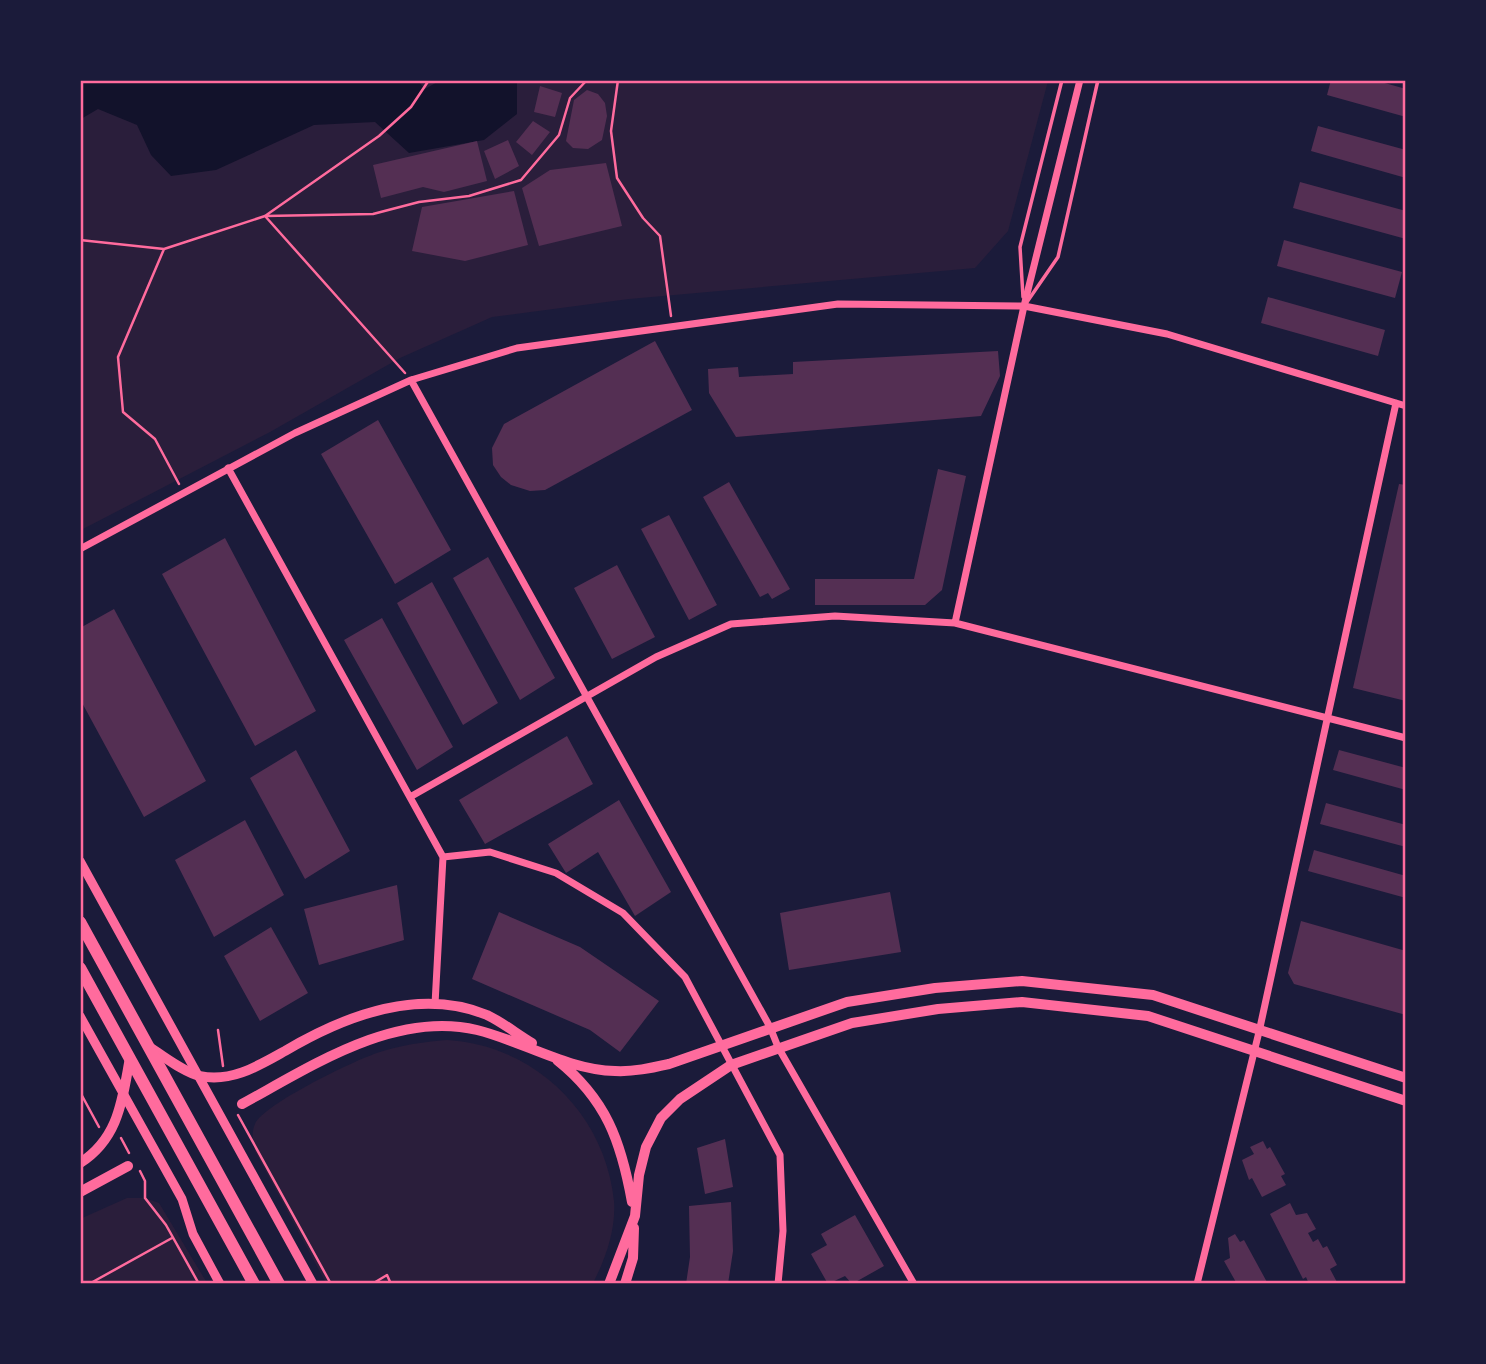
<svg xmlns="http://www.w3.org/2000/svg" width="1486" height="1364" viewBox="0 0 1486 1364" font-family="'IBM Plex Serif',serif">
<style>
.green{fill:#2a1e3b}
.water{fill:#12122b}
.building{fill:#542f53}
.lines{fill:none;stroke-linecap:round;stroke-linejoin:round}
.path{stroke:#ff6b9d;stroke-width:2.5}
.service{stroke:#ff6b9d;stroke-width:3.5}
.minor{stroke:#ff6b9d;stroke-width:7}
.tertiary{stroke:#ff6b9d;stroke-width:9}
.secondary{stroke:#ff6b9d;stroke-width:10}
.trunk{stroke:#ff6b9d;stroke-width:12}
.neatline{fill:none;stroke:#ff6b9d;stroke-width:2.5}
</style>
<rect width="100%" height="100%" fill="#1b1b3a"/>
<path class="green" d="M81 81H1048L1008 231 975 268 629 299 492 317 400 358 270 432 81 530Z
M447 1040C534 1045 605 1113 614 1201 616 1229 606 1258 593 1283H326L255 1151C253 1142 251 1133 255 1124 264 1104 353 1061 377 1053 400 1045 423 1042 447 1040Z
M127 1198H145L159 1203 207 1283H81L80 1219Z"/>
<path class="water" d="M417 80 425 89 439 81H517V114L484 140 409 153 375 122 314 125 216 170 171 176 151 155 137 125 98 109 81 119V81Z"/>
<path class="building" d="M1331 80H1374L1406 89V117L1327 95Z
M540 86 562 93 555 117 534 112Z
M587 90 598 94 605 103 607 116 602 140 588 149 573 148 566 141 574 100Z
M533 121 550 132 532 155 516 142Z
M1318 126 1406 150V178L1311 151Z
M508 140 519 166 495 179 484 151Z
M477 141 487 181 444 192 423 187 381 198 373 165Z
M606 163 622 226 539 246 522 188 550 170Z
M1300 182 1406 211V239L1293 208Z
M514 191 528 245 465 261 412 251 422 207Z
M1284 240 1402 272 1395 298 1277 266Z
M1268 297 1385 330 1378 356 1261 323Z
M655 341 692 410 545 490 530 491 511 485 501 477 493 465 492 448 504 424Z
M998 351 1000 376 981 416 736 437 709 393 708 369 738 367 739 377 793 374V362Z
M378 420 451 550 395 584 321 454Z
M938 469 966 476 942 590 925 605H815V579H914Z
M729 482 790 589 772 599 768 593 760 597 703 497Z
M1399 484 1406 485V682L1403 694 1406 701 1353 688Z
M669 515 717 605 689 620 641 529Z
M225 538 316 711 255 746 162 574Z
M488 557 555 678 520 700 453 578Z
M617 565 655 637 612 659 574 588Z
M432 582 498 703 463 725 397 603Z
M114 609 206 781 144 817 80 699V628Z
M382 618 453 747 417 770 344 640Z
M567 736 593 784 485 844 459 800Z
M296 750 350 851 305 879 250 778Z
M1339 750 1406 768V790L1333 770Z
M619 800 671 892 635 916 598 852 566 873 548 844Z
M1326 803 1406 825V847L1320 824Z
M245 820 284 895 214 937 175 860Z
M1314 850 1406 876V898L1308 871Z
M397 885 404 940 319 965 304 909Z
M890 892 901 952 789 970 780 913Z
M499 912 580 947 659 1001 620 1052 590 1030 472 979Z
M1301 921 1406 951V1015L1294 984 1288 973Z
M271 927 308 993 260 1021 224 956Z
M725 1139 733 1187 705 1194 697 1148Z
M1263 1141 1267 1149 1270 1147 1285 1174 1281 1176 1286 1185 1262 1197 1252 1178 1249 1180 1242 1160 1254 1154 1250 1147Z
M731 1202 733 1251 728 1284H686L690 1257 689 1206Z
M1290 1203 1296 1215 1307 1213 1316 1229 1308 1233 1313 1242 1318 1239 1323 1248 1327 1246 1337 1265 1330 1269 1338 1284H1309L1306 1277 1303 1279 1270 1214Z
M855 1215 884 1266 852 1284 845 1276 828 1284 811 1254 827 1245 821 1234Z
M1235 1234 1240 1242 1244 1240 1268 1284H1237L1224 1261 1230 1258 1228 1238Z"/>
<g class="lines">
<path class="path" d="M618 80 611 131 617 178 643 218 660 236 671 316
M265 216 373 214 419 202 469 196 521 180 559 135 570 98 587 80
M265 216 405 373
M80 240 164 249 265 216 379 136 411 107 429 80
M164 249 118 357 123 412 155 439 179 484
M218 1030 223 1066
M80 1092 99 1127
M238 1115 331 1284
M121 1138 129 1153
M140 1171 145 1181V1198L166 1225 199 1284
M89 1284 172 1238
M372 1284 387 1275 391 1284"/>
<path class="service" d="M1023 297 1020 247 1062 80
M1027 302 1058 257 1098 80"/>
<path class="minor" d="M411 380 770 1027 778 1047 914 1284
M228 468 443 857 435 1004
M80 549 295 433 411 380 517 348 838 304 1024 306 1167 334 1406 406
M955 623 1024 306 1080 80
M410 797 656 657 731 624 835 616 955 623 1406 738
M443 857 490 852 556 873 623 913 685 977 780 1155 783 1231 778 1284
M1197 1284 1259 1032 1396 403"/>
<path class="tertiary" d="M80 861 313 1284
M80 1016 182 1199 193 1234 220 1284"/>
<path class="secondary" d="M149 1047C164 1056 183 1072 200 1076 231 1083 260 1065 285 1051 344 1016 419 987 487 1015 502 1022 517 1034 532 1043
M557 1060C606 1099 621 1141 632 1202
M242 1104C310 1067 395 1010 477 1030 522 1041 568 1070 615 1071 633 1072 651 1068 669 1064L847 1002 935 988 1022 981 1153 995 1406 1078
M80 1163C119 1138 122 1100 130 1058
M80 1192 128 1166
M609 1284 635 1216 639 1175 646 1147 661 1118 680 1099 731 1065 852 1023 938 1009 1022 1002 1148 1016 1406 1101
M625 1284 633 1258 634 1228"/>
<path class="trunk" d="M80 922 279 1284
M80 968 254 1284"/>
</g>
<rect width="1486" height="1364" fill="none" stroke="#1b1b3a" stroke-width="164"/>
<rect x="82" y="82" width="1322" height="1200" class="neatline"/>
</svg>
